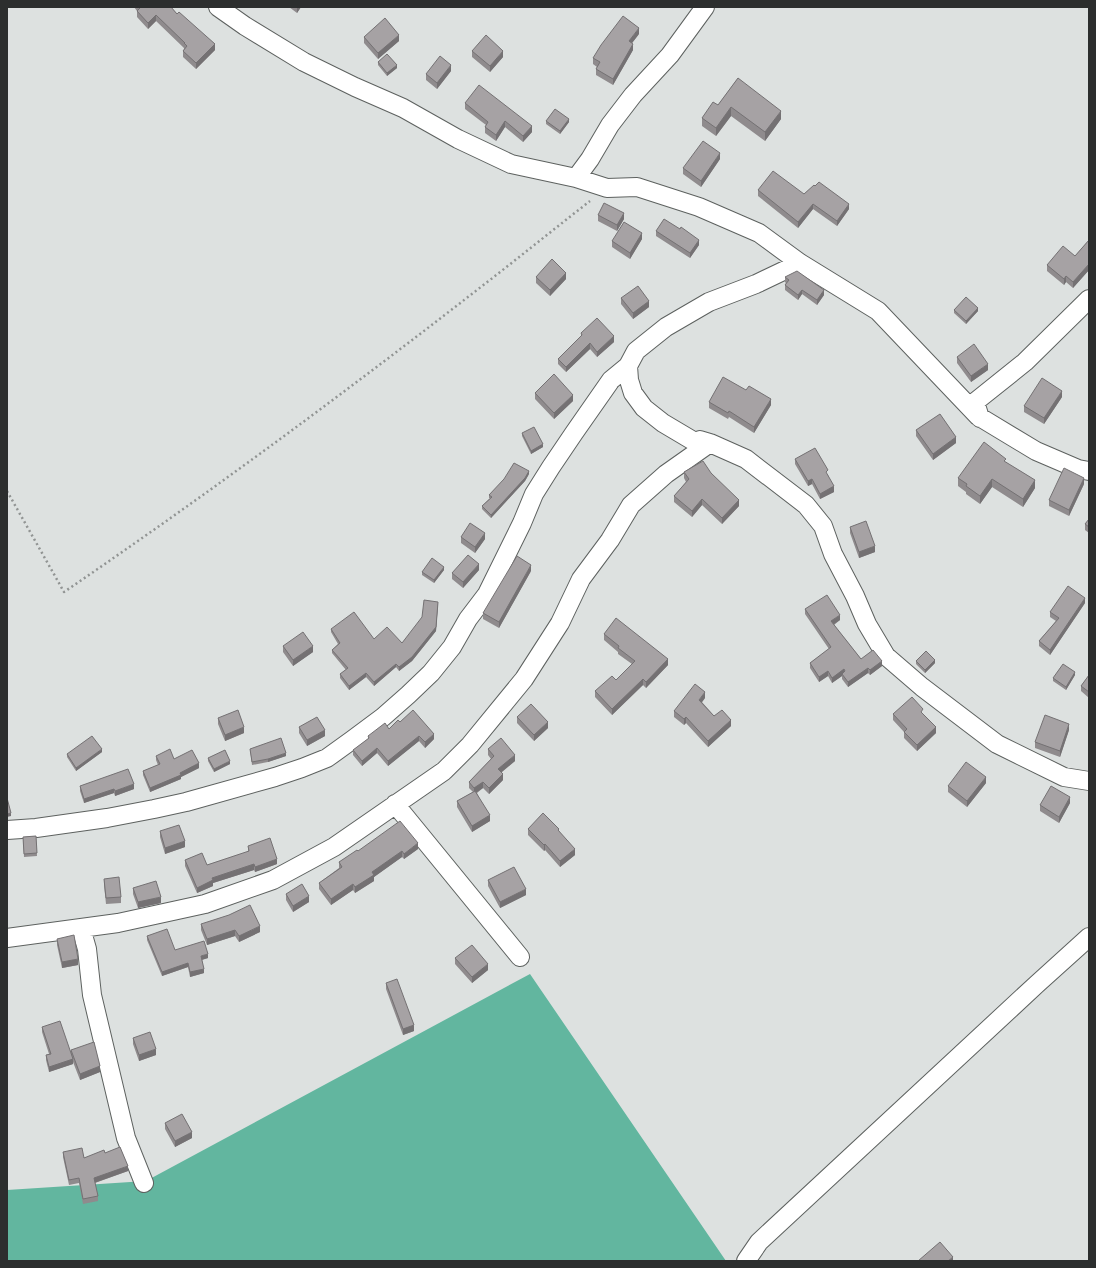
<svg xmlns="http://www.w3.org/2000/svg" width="1096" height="1268" viewBox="0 0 1096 1268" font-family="'Fira Sans',sans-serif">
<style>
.forest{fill:#62b69f}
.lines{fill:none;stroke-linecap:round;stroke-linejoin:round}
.street-casing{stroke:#5d615f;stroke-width:20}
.path{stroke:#919493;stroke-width:2.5;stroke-dasharray:2 3;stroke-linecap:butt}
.street{stroke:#fff;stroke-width:18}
.wall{fill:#8f8b8d}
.shaded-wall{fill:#747173}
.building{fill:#a6a2a4;stroke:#747173}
</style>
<rect width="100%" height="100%" fill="#dde1e0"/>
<path class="forest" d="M530 974 726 1261H7V1190L146 1181Z"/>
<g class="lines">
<g class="street-casing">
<path id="street" d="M218 7 245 26 304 62 355 87 403 108 458 139 511 164 576 178 607 188 637 187 699 207 759 233 800 263 878 311 978 416 1036 451 1078 469 1089 471
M576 178 590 159 610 125 633 95 670 55 705 7
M800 263 756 284 709 302 666 327 636 351 628 366 629 380 633 393 644 408 663 423 695 442 700 440 710 443 746 459 806 505 823 526 833 554 855 596 867 624 886 656 922 687 997 744 1064 777 1089 781
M980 418 975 402 1025 362 1089 299
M395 804 520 957
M7 830 36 828 107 818 154 809 186 802 275 777 302 768 327 758 352 740 383 717 408 695 431 673 452 647 468 619 487 594 522 523 534 494 551 467 574 433 611 380 628 366
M81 928 87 949 92 995 126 1138 144 1183
M7 938 118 923 205 904 273 880 334 847 444 771 470 745 524 679 560 623 581 579 610 540 631 505 666 474 710 443
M746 1261 759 1242 1037 984 1089 937"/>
</g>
<path class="path" d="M7 491 64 592C211 492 354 386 495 276 527 251 558 226 590 201"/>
<use href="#street" class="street"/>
</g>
<path class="wall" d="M134 7H171L177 14 215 50 196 69 183 57V51L184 49V48L156 21 148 29 137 17V11Z
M289 7H301L297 13Z
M639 34 632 43 633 50 613 85 596 75V69L597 67 593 64V58Z
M364 37 399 41 378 59 364 43Z
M472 51 503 57 490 72 472 57Z
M378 62 397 68 387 76 378 65Z
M451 71 437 89 426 80V74Z
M738 78 781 119 765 141 731 116 716 136 702 126V118L718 105Z
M465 103 532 132 523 142 505 127 496 141 485 133V127L486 125 465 109Z
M546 121 569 122 560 134 546 124Z
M720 159 701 187 683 174V168Z
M815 186 849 209 837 226 813 209 798 228 758 196V190L804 194Z
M598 215 624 219 617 231 598 221Z
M656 231 699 245 690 258 656 236Z
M642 239 630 259 612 247V241Z
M1089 240V270L1073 288 1066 282 1064 285 1047 271V265L1075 256Z
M536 277 566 279 550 296 536 283Z
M785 277 824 295 817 305 802 294 798 300 785 290V285L786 283 785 282Z
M621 298 649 307 633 319 621 304Z
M954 310 978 311 966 324 954 313Z
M581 333 614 342 597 357 590 349 566 372 558 364V359L581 336Z
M957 357 988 370 971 382 957 363Z
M535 393 573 401 554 419 535 399Z
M1062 397 1044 424 1024 412V406Z
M709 402 771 405 754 433 729 417 728 419 709 408Z
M916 430 956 443 933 460 916 436Z
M522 433 543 447 531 454 522 436Z
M795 459 828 475 834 492 820 499 812 484 808 486 795 464Z
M1006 462 1035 488 1023 507 992 487 980 504 966 494V492L958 486V478Z
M684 472 711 473 739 506 722 524 702 505 692 517 674 502V496L686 482 684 478Z
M529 474 525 481 491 518 482 509V506L490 498H489V495Z
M1084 484 1069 516 1049 506V500Z
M1089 519V533L1085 530V524Z
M850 527 875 552 859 558 850 533Z
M461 537 485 539 475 553 461 543Z
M444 570 434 583 422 575V572Z
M479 570 463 588 452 579V573Z
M531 571 499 628 483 619V613Z
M1085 603 1050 655 1039 646V641L1056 621 1050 617V612Z
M438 605 436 631 412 661 399 671 396 667 374 686 366 677 349 690 340 678V674L346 670 332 653V650L338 644 331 632V629L374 639 402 643Z
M805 609 840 620 834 625 861 659 882 666 870 675 868 673 848 687 842 679V676L832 683 828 676 819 682 810 668V663L829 649 805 614Z
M604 634 668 665 646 688 643 685 612 715 595 697V691L616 680 632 664 618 654V652L604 640Z
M283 646 313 652 293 666 283 652Z
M916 661 935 663 925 673 916 664Z
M1075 675 1066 690 1053 681V678Z
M1089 675V698L1081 691V686Z
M705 698 702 702 714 716 731 726 708 747 686 723 684 725 674 717V711Z
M893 714H923L936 733 917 751 904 738V732L893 720Z
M517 717 548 728 534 741 517 723Z
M218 718 244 733 225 741 218 724Z
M400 722 434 739 425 748 419 741 388 766 377 753 362 766 353 755V750L368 739V736L389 729Z
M299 727 325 736 307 746 299 733Z
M1069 730 1060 757 1035 748V742Z
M250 749 286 756 268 762 252 765Z
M488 749 515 761 502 772 503 780 489 794 483 788 477 793 490 821 472 832 457 807V801L473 792 469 788V782L491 759 488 755Z
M102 752 76 771 67 757V754Z
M156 756 174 759 199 768 181 777V779L150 792 143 775V771L158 765 156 760Z
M208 758 230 764 214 772 208 761Z
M986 783 967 807 948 792V786Z
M80 786 134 789 115 796 114 793 84 803 80 791Z
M1070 803 1059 823 1040 811V805Z
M528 829 559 831 575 855 560 867 545 850 544 851 528 835Z
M160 831 185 847 165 854 160 837Z
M36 836 37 856 24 857 23 837Z
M248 846 277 864 255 872 254 870 213 883V886L197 893 185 866V860L207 865 248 852Z
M418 849 404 859 402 857 374 877V881L355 893 353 890 331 905 319 889V883L339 868V862L358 851Z
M104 879 121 897V903L106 904 104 885Z
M488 880 526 895 500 908 488 886Z
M133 888 161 903 138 908 133 894Z
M286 894 309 902 293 912 286 900Z
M201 924 260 932 239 942 235 936 207 945 201 930Z
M147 936 175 950 208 958 202 960 204 973 190 977 188 967 162 976 147 940Z
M57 939 78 965 62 968 57 945Z
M455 958 488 970 472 983 455 964Z
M386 983 414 1031 403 1035 386 989Z
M42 1027 71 1053V1050L100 1072 80 1080 73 1062V1064L49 1072 46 1060V1055L49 1054 42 1032Z
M133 1038 156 1055 139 1061 133 1044Z
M165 1123 192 1138 175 1147 165 1129Z
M63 1152 84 1158 105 1153 128 1171 95 1183 98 1196V1201L83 1204 79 1183 69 1185 63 1157Z"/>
<path class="shaded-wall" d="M297 7H301L297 13Z
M156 15V21L148 29V23Z
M639 28V34L629 47V41Z
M399 35V41L378 59V53Z
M215 44V50L196 69V63Z
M633 44V50L613 85V79Z
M503 51V57L490 72V66Z
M397 65V68L387 76V73Z
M451 65V71L437 89V83Z
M731 107V116L716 136V128Z
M781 111V119L765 141V132Z
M569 119V122L560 134V131Z
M505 121V127L496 141V135Z
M532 126V132L523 142V136Z
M720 153V159L701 187V181Z
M813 204V209L798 228V222Z
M849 204V209L837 226V221Z
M624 213V219L617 231V225Z
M642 233V239L630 259V253Z
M699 240V245L690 258V253Z
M1089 264V270L1073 288V282Z
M566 273V279L550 296V290Z
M1066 276V282L1064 285V279Z
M802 290V294L798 300V295Z
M824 290V295L817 305V300Z
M649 301V307L633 319V313Z
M978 308V311L966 324V321Z
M614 336V342L597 357V352Z
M590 343V349L566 372V367Z
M988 364V370L971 382V376Z
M1062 391V397L1044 424V418Z
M573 395V401L554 419V413Z
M771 399V405L754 433V427Z
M956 437V443L933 460V454Z
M543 444V447L531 454V451Z
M529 471V474L525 481 491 518V515Z
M1084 478V484L1069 516V510Z
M812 479V484L808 486V481Z
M992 479V487L980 504V496Z
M1035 480V488L1023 507V499Z
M834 486V492L820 499V494Z
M702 499V505L692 517V511Z
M739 500V506L722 524V518Z
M485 533V539L475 553V547Z
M875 546V552L859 558V552Z
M479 564V570L463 588V582Z
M531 565V571L499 628V622Z
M444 567V570L434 583V580Z
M1085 598V603L1050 655V650Z
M438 602 436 631 412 661 399 671V667Z
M840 615V620L831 626V621Z
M313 646V652L293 666V660Z
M668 659V665L646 688V682Z
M935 660V663L925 673V670Z
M882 661V666L870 675V670Z
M396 664V667L374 686V682Z
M868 668V673L848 687V682Z
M844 669V675L842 674V676L832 683V678Z
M828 671V676L819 682V677Z
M1075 672V675L1066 690V687Z
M366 673V677L349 690V686Z
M643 679V685L612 715V709Z
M705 692V698L699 706V700Z
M686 717V723L684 725V719Z
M731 720V726L708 747V741Z
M548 722V728L534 741V735Z
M1069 724V730L1060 757V751Z
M244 727V733L225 741V735Z
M936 727V733L917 751V745Z
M325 730V736L307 746V740Z
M434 734V739L425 748V742Z
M419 736V741L388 766V761Z
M377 748V753L362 766V761Z
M102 749V752L76 771V768Z
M286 753V756L268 762V759Z
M515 755V761L498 775V769Z
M230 761V764L214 772V769Z
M199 763V768L181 777V779L150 792V788Z
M503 774V780L489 794V788Z
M986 777V783L967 807V801Z
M483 782V788L474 794V788Z
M134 784V789L115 796V791Z
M114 789V793L84 803V799Z
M1070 797V803L1059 823V817Z
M11 813V816L7 817V814Z
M490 815V821L472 832V826Z
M185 841V847L165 854V848Z
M418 843V849L404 859V854Z
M545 844V850L544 851V845Z
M575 849V855L560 867V861Z
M402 851V857L374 877V881L355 893V887L372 872Z
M277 859V864L255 872V867Z
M254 864V870L213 883V886L197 893V888L212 878Z
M353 884V890L331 905V899Z
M526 889V895L500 908V902Z
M309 896V902L293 912V906Z
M161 897V903L138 908V902Z
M260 926V932L239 942V936Z
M235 930V936L207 945V939Z
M208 954V958L201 960V956Z
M78 959V965L62 968V962Z
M188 963V967L162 976V972Z
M488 964V970L472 983V977Z
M204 969V973L190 977V972Z
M414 1025V1031L403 1035V1029Z
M156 1049V1055L139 1061V1055Z
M73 1059V1064L49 1072V1067Z
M100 1066V1072L80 1080V1074Z
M192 1132V1138L175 1147V1141Z
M128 1166V1171L94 1183V1178Z
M953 1257V1261H948Z"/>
<path class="building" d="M139 7H171L177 14 179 12 215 44 196 63 183 51 187 46 184 43H185L156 15 148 23 137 11 140 8Z
M623 16 639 28 629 41 633 44 613 79 596 69 600 62 593 58 601 45Z
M385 18 399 35 378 53 364 37Z
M486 35 503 51 490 66 472 51Z
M387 54 397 65 387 73 378 62Z
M440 56 451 65 437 83 426 74Z
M738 78 781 111 765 132 731 107 716 128 702 118 713 102 718 105Z
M479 85 532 126 523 136 505 121 496 135 485 127 488 122 465 103Z
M555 109 569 119 560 131 546 121Z
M703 141 720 153 701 181 683 168Z
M773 171 804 194 814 185 815 186 819 182 849 204 837 221 813 204 798 222 758 190Z
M604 203 624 213 617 225 598 215Z
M664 219 680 229 681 227 699 240 690 253 656 231Z
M624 222 642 233 630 253 612 241Z
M1089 240V264L1073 282 1066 276 1064 279 1047 265 1063 246 1075 256Z
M552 259 566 273 550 290 536 277Z
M797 271 824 290 817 300 802 290 798 295 785 285 789 280 785 277Z
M638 286 649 301 633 313 621 298Z
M966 297 978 308 966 321 954 310Z
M597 318 614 336 597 352 590 343 566 367 558 359 582 335 581 333Z
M974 344 988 364 971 376 957 357Z
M554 374 573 395 554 413 535 393Z
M723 377 746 390 749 386 771 399 754 427 729 411 728 413 709 402Z
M1042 378 1062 391 1044 418 1024 406Z
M940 414 956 437 933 454 916 430Z
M534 427 543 444 531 451 522 433Z
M984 442 1006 459 1004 461 1035 480 1023 499 992 479 980 496 966 486 967 484 958 478Z
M815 448 828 470 826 472 834 486 820 494 812 479 808 481 795 459Z
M703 461 711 473 739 500 722 518 702 499 692 511 674 496 689 479 684 472Z
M514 463 529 471 525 478 491 515 482 506 492 497 489 495 504 479Z
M1064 468 1084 478 1069 510 1049 500Z
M1089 519V527L1085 524Z
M866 521 875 546 859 552 850 527Z
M470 523 485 533 475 547 461 537Z
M468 555 479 564 463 582 452 573Z
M517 556 531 565 499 622 483 613Z
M432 558 444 567 434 580 422 572Z
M1068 586 1085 598 1050 650 1039 641 1059 618 1050 612Z
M827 595 840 615 831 621 861 659 873 650 882 661 870 670 868 668 848 682 842 674 845 671 844 669 832 678 828 671 819 677 810 663 831 647 805 609Z
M424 600 438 602 436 627 412 657 399 667 396 664 374 682 366 673 349 686 340 674 348 668 332 650 340 643 331 629 354 612 374 639 387 627 402 643 422 617Z
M616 618 668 659 646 682 643 679 612 709 595 691 612 676 616 680 635 661 618 648 619 646 604 634Z
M303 632 313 646 293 660 283 646Z
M926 651 935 660 925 670 916 661Z
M1063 664 1075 672 1066 687 1053 678Z
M1089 675V692L1081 686Z
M695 684 705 692 699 700 714 716 722 710 731 720 708 741 686 717 684 719 674 711Z
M912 697 923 709 921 712 936 727 917 745 904 732 907 729 893 714Z
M531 704 548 722 534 735 517 717Z
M238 710 244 727 225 735 218 718Z
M413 710 434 734 425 742 419 736 388 761 377 748 362 761 353 750 369 738 368 736 385 723 389 729 398 720 400 722Z
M1045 715 1069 724 1060 751 1035 742Z
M317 717 325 730 307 740 299 727Z
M92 736 102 749 76 768 67 754Z
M281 738 286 753 268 759 252 762 250 749Z
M501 738 515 755 498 769 503 774 489 788 483 782 474 788 469 782 494 756 488 749Z
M170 749 174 759 192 750 199 763 180 773 181 775 150 788 143 771 160 764 156 756Z
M225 750 230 761 214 769 208 758Z
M966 762 986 777 967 801 948 786Z
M128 769 134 784 115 791 114 789 84 799 80 786Z
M1051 786 1070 797 1059 817 1040 805Z
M475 791 490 815 472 826 457 801Z
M7 798 11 813 7 814Z
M543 813 559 829 558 830 575 849 560 861 545 844 544 845 528 829Z
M400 821 418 843 404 854 402 851 372 872 374 875 355 887 353 884 331 899 319 883 342 867 339 862 357 850 358 851Z
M179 825 185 841 165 848 160 831Z
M36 836 37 853 24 854 23 837Z
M270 838 277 859 255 867 254 864 212 878 213 880 197 888 185 860 202 853 207 865 249 851 248 846Z
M514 867 526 889 500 902 488 880Z
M119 877 121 897 106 898 104 879Z
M156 881 161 897 138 902 133 888Z
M302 884 309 896 293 906 286 894Z
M250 905 260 926 239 936 235 930 207 939 201 924 229 915Z
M167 929 175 950 204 941 208 954 201 956 204 969 190 972 188 963 162 972 147 936Z
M74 935 78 959 62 962 57 939Z
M472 945 488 964 472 977 455 958Z
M397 979 414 1025 403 1029 386 983Z
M60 1021 73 1059 49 1067 46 1055 51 1054 42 1027Z
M150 1032 156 1049 139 1055 133 1038Z
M94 1042 100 1066 80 1074 71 1050Z
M182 1114 192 1132 175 1141 165 1123Z
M120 1147 128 1166 94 1178 98 1196 83 1199 79 1178 69 1180 63 1152 82 1148 84 1158 104 1150 105 1153Z
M940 1242 953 1257 948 1261H918Z"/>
<rect width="1096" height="1268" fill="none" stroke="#2c2e2e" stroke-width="16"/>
</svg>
